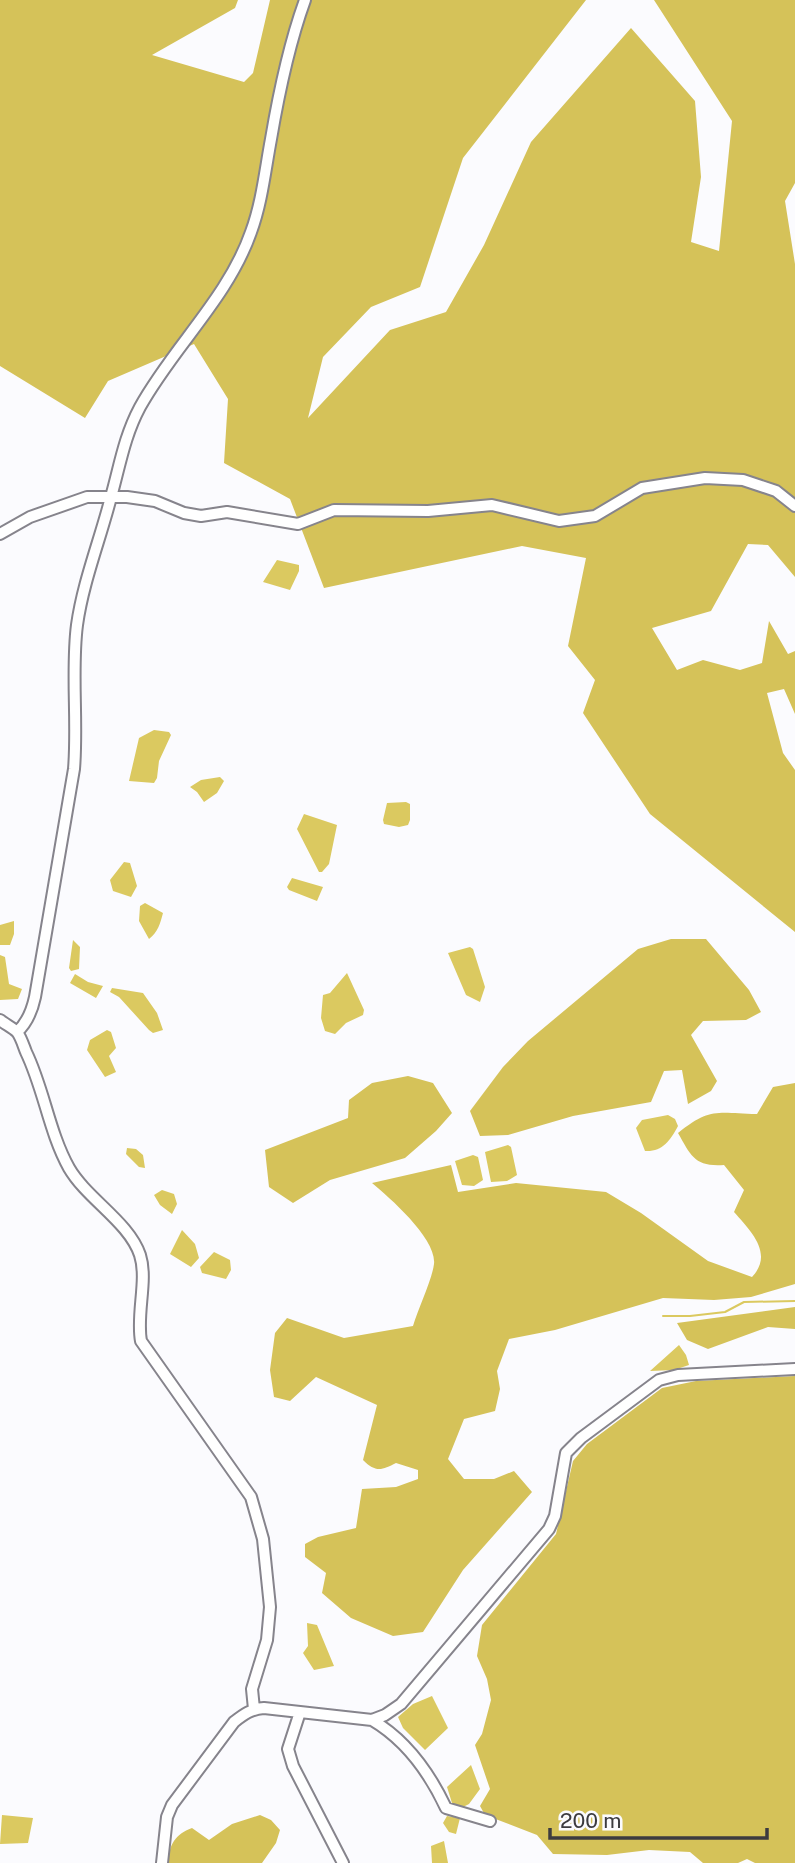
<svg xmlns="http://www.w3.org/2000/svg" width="795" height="1863" viewBox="0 0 795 1863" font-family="'Public Sans',sans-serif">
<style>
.forest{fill:#d5c259}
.water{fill:#dbc960}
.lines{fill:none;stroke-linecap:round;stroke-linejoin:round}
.stream{stroke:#dbc960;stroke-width:2}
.minor-casing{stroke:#86848c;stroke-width:14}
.minor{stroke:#fff;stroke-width:10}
</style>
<rect width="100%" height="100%" fill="#fbfbfe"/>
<path class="forest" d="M0 0H238L235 8 152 55 244 82 253 73 270 0H586L463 158 420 287 371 307 323 357 308 418 390 330 446 312 484 245 531 142 631 28 695 101 701 177 691 242 719 251 732 121 654 0H795V183L785 201 795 264V577L768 545 748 544 711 611 652 628 677 670 703 660 740 670 762 663 769 621 788 654 795 651V714L784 689 767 693 783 753 795 770V932L650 814 583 713 595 680 568 646 586 558 522 546 324 588 290 499 224 463 228 399 194 344 108 381 85 418 0 366Z
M671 939H706L749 990 761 1012 746 1020 703 1021 691 1035 717 1081 711 1091 688 1104 682 1070 664 1071 651 1102 573 1116 508 1135 480 1136 470 1111 503 1067 528 1041 638 949Z
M408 1076 433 1083 452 1113 436 1131 405 1158 330 1180 293 1203 269 1187 265 1150 348 1118 349 1100 372 1083Z
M795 1083V1284L751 1297 714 1300 663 1298 555 1330 509 1339 497 1371 500 1389 495 1411 464 1419 448 1459 464 1479H494L514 1471 532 1492 463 1570 423 1632 393 1636 351 1618 322 1593 326 1573 305 1557V1544L318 1537 356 1528 362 1489 396 1487 418 1479V1470L396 1463C382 1470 376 1473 363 1460L377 1405 316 1377 290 1401 274 1397 270 1370 275 1333 287 1318 344 1338 413 1326C418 1309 432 1280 434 1264 437 1239 390 1198 372 1183L451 1165 458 1192 516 1183 606 1192 641 1213 708 1261 752 1277C774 1254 751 1231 734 1212L744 1190 724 1165C695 1167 691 1156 678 1133 710 1107 717 1113 757 1114L773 1087Z
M795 1307V1329L768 1327 708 1349 687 1340 677 1323Z
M795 1376V1863H755L747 1859 738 1863H703L690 1852 649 1850 607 1855 553 1854 537 1835 485 1815 480 1806 490 1789 475 1745 482 1734 491 1700 487 1679 477 1656 482 1625 556 1534 573 1461 587 1444 662 1388 696 1381Z
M260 1815 271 1820 280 1830 276 1843 262 1863H168C169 1845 175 1834 192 1828L209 1840 232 1824Z"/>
<path class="water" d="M277 560 299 565V571L290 590 263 582Z
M154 730 169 732 171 735 159 761 157 778 154 783 129 781 139 738Z
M220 777 224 781 217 793 204 802 197 792 190 787 201 780Z
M406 802 410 804V820L408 825 399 827 384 824 383 820 387 803Z
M304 814 337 825 329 864 322 872H319L297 829Z
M124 862 130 863 137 886 131 897 113 891 110 880Z
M292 878 323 887 317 901 289 890 287 887Z
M145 903 163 913C160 924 158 932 149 939L139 921 140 906Z
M14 921V934L10 945H0V925Z
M73 940 80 947 79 969 71 971 69 968Z
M470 947 473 949 485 987 480 1002 466 995 448 953Z
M0 955 5 957 9 984 22 989 18 999 0 1000Z
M347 973 364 1010 363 1015 346 1023 335 1034 325 1031 321 1018 323 995 330 993Z
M75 974 88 982 103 986 96 998 70 983Z
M112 988 143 993 157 1013 163 1030 153 1033 149 1030 119 997 110 992Z
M107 1030 111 1032 116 1048 109 1056 116 1072 105 1077 87 1050 90 1040Z
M668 1115 675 1119 678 1126C670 1141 662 1152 645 1151L636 1128 642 1120Z
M508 1145 511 1147 517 1175 507 1181 491 1182 485 1152Z
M127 1148 136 1149 143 1155 145 1168 139 1167 126 1154Z
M473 1155 478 1157 483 1180 474 1186 462 1185 455 1161Z
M162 1190 174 1194 177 1204 172 1214 160 1205 154 1195Z
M182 1230 195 1244 199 1258 191 1267 170 1254Z
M214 1252 230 1260 231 1270 226 1279 202 1273 200 1267Z
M679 1345 686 1355 689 1365 674 1370 650 1371Z
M307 1623 317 1625 334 1666 314 1670 303 1653 308 1646Z
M432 1696 448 1728 425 1750 403 1728 398 1717 413 1704Z
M471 1765 480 1789 469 1804 463 1807 452 1803 447 1787Z
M2 1815 33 1818 28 1843 0 1844Z
M447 1816 460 1818 456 1834 449 1832 443 1823Z
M444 1841 448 1863H432L431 1846Z"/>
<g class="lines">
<path class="stream" d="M663 1316H690L725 1312 744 1302 795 1301"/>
<g class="minor-casing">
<path id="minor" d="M0 534 30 517 87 497H127L155 501 184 513 201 516 227 512 298 524 334 510 428 511 492 505 559 521 595 516 642 488 705 478 743 480 776 491 795 506
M0 1020C5 1024 13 1028 17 1032 21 1037 24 1047 26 1052 44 1089 49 1132 69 1168 87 1199 129 1222 140 1255 148 1280 136 1314 141 1341L251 1497 263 1539 270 1607 267 1640 252 1689 254 1709
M17 1032C27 1023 32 1011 35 997L74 769C78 721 71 671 77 625 83 582 100 540 111 497 120 465 124 437 140 407 173 347 228 298 251 232 262 202 265 171 271 139 279 92 289 44 305 0
M300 1712 288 1749 293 1766 343 1863
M372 1720C406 1740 430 1774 446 1808L490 1821
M162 1863 167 1817 172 1805 234 1722C244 1714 251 1709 264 1708L372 1720 385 1715 401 1704 549 1529 555 1516 566 1453 581 1438 659 1380 678 1375 795 1369"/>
</g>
<use href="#minor" class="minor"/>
</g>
<path d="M550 1828v10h217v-10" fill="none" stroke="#3c3b3f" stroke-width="3.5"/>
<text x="560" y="1828" font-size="21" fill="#3c3b3f" stroke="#fbfbfe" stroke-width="5" paint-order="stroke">200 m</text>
</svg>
